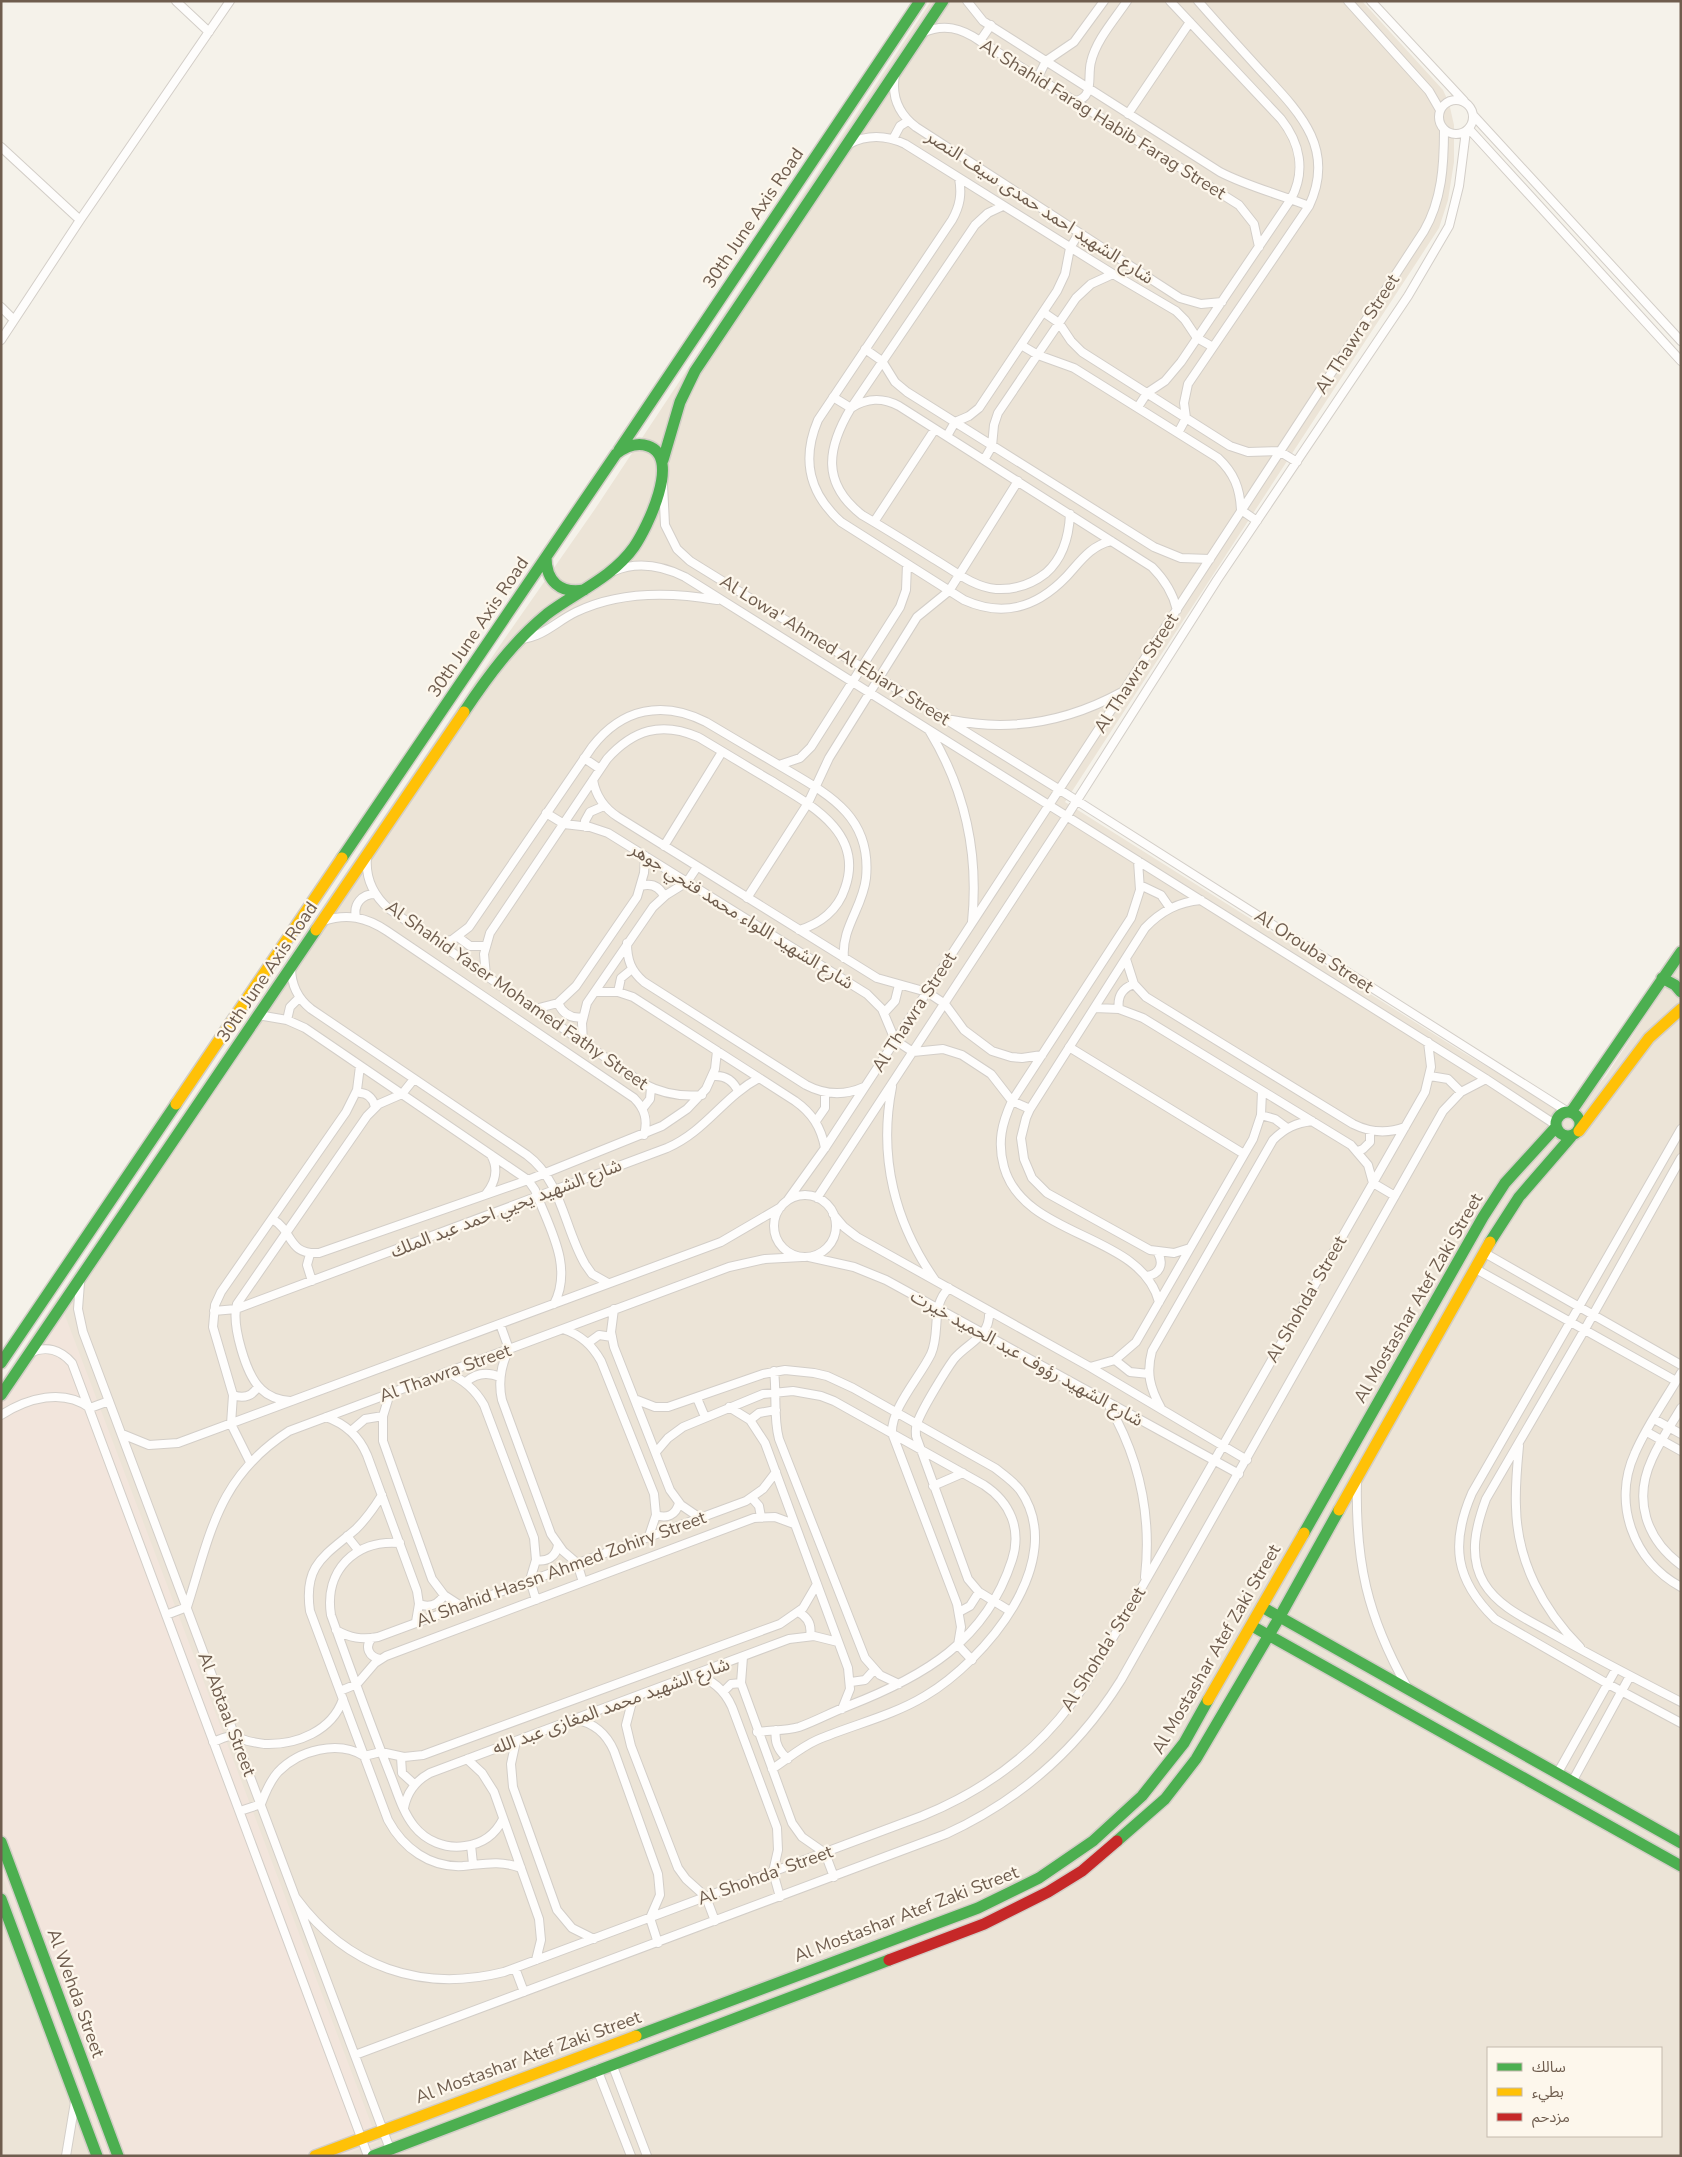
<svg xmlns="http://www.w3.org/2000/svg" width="1682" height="2157" viewBox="0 0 1682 2157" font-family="'Nunito Sans','Noto Sans Arabic',sans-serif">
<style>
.residential{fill:#ece4d7;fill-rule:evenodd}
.commercial{fill:#f2e5dc}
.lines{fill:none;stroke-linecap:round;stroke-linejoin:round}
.street-casing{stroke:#d3cec8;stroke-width:10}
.fast-casing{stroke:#d3cec7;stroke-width:14}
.slow-casing{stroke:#d3cec7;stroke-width:14}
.jam-casing{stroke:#d3cec7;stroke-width:14}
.street{stroke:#fefdfc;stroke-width:8}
.fast{stroke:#4caf50;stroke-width:11}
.slow{stroke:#ffc107;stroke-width:11}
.jam{stroke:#c62828;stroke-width:11}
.labels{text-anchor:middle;stroke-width:4.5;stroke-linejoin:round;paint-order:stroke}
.street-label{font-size:18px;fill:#6f5d4e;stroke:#fdf7ec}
</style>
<rect width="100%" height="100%" fill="#f5f2ea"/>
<path class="residential" d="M931 1H1362L1443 90 1449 103 1454 125V162L1448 200 1439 228 1065 802 1464 1053 1571 1116 1606 1076 1681 962V2156H1V1382L505 638 595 509ZM1488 2048H1661V2136H1488Z"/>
<path class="commercial" d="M58 1297 378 2142 342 2156H104L1 1872V1382Z"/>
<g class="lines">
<g class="street-casing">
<path id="street" d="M176 1 209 32
M967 1 983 21 1220 172C1249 187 1279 194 1309 206
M1348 1 1429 91 1440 110
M1371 1 1464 101
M922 33C944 23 961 28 980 41L1239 205 1254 224 1259 247
M980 41 991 25
M895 75C891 97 899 114 916 127L1180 298 1201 304 1222 302
M1038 77 1046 61 1074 42 1104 1
M1439 117a17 17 0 1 1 34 0a17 17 0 1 1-34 0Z
M1075 101C1095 98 1087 76 1091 62 1096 40 1115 19 1127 1
M1128 114 1190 22
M1473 115 1681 341
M1469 129 1681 361
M893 139 900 126 908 121
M849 144C868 134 886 135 905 144L1113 274 1176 311 1185 320 1197 338 1213 347
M1 147 80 220
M959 178C962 194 960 206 952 220L818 420C801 460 809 493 841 522L964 600C1004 618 1037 607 1066 577 1080 562 1090 546 1111 541
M1003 206 988 213 975 225 851 408C827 448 821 483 862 515 886 529 910 544 934 559 953 570 973 587 996 589 1014 590 1032 584 1046 573 1063 558 1069 537 1070 514
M1 307 14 320
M1043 312 1059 323 1071 341 1082 352 1230 446 1248 452 1279 451 1297 462
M1 340 80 220 230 1
M1021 345 1038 355 1074 368 1218 458C1234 473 1240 488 1241 510L1257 521
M865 349 882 361 895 382 907 392 1154 547 1181 558 1210 559
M833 397 851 408C867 398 882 397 899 406L1152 567C1165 580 1173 593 1177 610
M1138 407 1147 393 1165 381 1181 362 1291 199C1306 171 1300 143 1281 119L1170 1
M1178 433 1186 418 1184 403 1188 384 1309 206C1337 147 1297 110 1260 70 1239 47 1218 24 1198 1
M947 436 955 422 969 416 979 408 1057 291 1065 274 1070 248 1079 233
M984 460 992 446 994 425 998 413 1076 298 1091 284 1113 274
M663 484 665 525 677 549 690 561 1060 790 1568 1112
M874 522 935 429
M614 571C638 561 663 566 685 577L1486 1079 1556 1125
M521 639C543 637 557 621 576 612 619 591 671 592 717 600
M952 720C1011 732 1069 721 1122 692
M930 732C965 790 979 854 972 922
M584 758 600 769
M779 765 800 758 811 747 900 607 906 590 907 564
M593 780C596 797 604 808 618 817L877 978 927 992 945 1004 964 1030 992 1051 1011 1057 1022 1058 1042 1055
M546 813 564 824 590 827 608 833 867 994 882 1009 895 1040 913 1052 943 1049 962 1055 991 1074 1012 1101 1030 1109
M586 827 585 821 590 812 604 806
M664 846 722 752
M367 857C365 879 373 895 389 909L644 1084C663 1094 681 1097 702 1095
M1138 861 1140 890 1131 918 1012 1101C1002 1123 997 1142 1004 1167 1024 1239 1141 1232 1159 1302
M1140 885 1161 895 1170 908
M641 886C651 883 659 886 664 896
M747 898 808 803 829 758 917 617 949 591 1018 481
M356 917C353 904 362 894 375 894
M323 921C347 913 366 917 387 931L634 1098C645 1109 648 1120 644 1135
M458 937 470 946H485
M438 943 452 940 469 927 592 747C622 708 663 700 706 722 731 737 757 752 782 767 828 794 872 816 866 878 863 907 841 928 844 958
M627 943C627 960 631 971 644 982L806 1085C825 1095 844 1096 864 1087
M1126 959 1134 984 1146 997 1353 1124C1371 1133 1387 1134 1405 1127
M291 967C291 985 297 998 311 1009L527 1155C562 1181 564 1228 585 1264L592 1274 608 1283
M486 976 484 954 490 933 607 759C633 730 661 721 698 737 722 751 746 766 770 780 809 804 865 832 845 888 838 910 820 924 799 930
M595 992H618L633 997 795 1101C812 1113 821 1127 825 1148
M618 992 621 978 632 969
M558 1003C563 1014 571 1019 583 1017
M1095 1008 1119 1009 1143 1018 1351 1145 1368 1165 1373 1183 1395 1196
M535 1009 558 1003 576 986 637 897 644 873 645 856
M1119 1009C1117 997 1122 988 1134 984
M884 1013 895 1001 899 985
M258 1015 287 1020 305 1028 528 1180 535 1190C548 1226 574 1266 554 1304
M287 1020 290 1007 299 998
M583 1043 582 1023 587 1003 653 907 666 895 687 882 697 867
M1069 1047 1244 1154
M713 1076C725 1075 733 1080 738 1091
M1430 1076 1448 1079 1461 1092
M892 1087C878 1157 895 1223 935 1280
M356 1093C366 1092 373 1097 375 1107
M643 1108 650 1099 651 1088
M1261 1115 1275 1119 1287 1128
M816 1121 825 1108V1093
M1681 1129 1472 1493C1450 1544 1455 1580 1495 1619L1608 1684 1681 1723
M1358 1151 1363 1149 1370 1142V1131
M1681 1158 1585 1329 1486 1499C1476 1526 1468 1556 1484 1583 1499 1608 1529 1620 1553 1634 1595 1658 1638 1680 1681 1702
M486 1194C495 1183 499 1169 491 1155
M774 1226a31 31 0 1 1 62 0a31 31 0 1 1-62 0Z
M817 1198 1067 816 1217 580 1408 296 1449 226 1459 186 1466 131
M787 1201 825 1148 1424 231C1442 200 1444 165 1444 130
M833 1214 844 1227 857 1237 1090 1367 1247 1460
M272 1219C294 1231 287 1255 319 1253L528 1180 662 1126 687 1109 706 1089 715 1069 717 1051
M1190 1248 1174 1253 1150 1250 1047 1193 1032 1178 1024 1159 1021 1138 1026 1118 1030 1109 1145 928C1161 911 1178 902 1201 900
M1483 1252 1681 1365
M310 1254 307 1265 312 1281
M809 1257 854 1267 886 1280 1239 1474
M1474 1268 1676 1381
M1147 1276C1160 1274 1164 1264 1158 1253
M80 1283 78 1309 83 1332 390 2149
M949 1288C930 1306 941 1332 931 1354 920 1377 891 1408 892 1433L957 1604 961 1627 958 1645 972 1660
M614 1309 611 1332 614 1347 670 1490 681 1505 700 1518
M214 1311 236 1309 667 1148C706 1131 723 1097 759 1078
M989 1311C991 1337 968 1342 954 1359 946 1370 920 1412 917 1424 915 1428 916 1432 916 1436L968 1579 979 1592 1010 1611
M500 1324 509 1349C501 1365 498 1382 502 1400L551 1534 563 1551 577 1563 583 1582
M563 1329C581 1335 592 1345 601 1361L654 1494 656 1515 649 1536
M588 1343 599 1335 612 1337
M30 1353C46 1345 61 1350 72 1363L368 2156
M1115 1360 1130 1372 1149 1374
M1090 1367 1115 1360 1136 1342 1253 1139 1261 1115 1262 1091
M774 1371C777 1394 773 1417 779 1439L865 1658 880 1675 899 1684
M446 1372C463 1379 475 1389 484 1405L534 1538 536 1560 530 1580 536 1600
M1681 1373C1666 1399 1647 1425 1635 1453 1612 1503 1633 1561 1681 1587
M466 1382C476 1373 488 1372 500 1377
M390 1393 383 1416V1441L432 1579 444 1595 461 1606
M233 1395C244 1399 253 1396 258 1386
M697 1398 705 1417
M637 1400 655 1407H668L763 1374 785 1370 814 1373 827 1376 853 1388 995 1468C1004 1475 1013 1481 1020 1490 1070 1561 984 1661 925 1696 892 1716 852 1725 817 1740 801 1747 786 1760 772 1769
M290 1401C279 1400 269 1397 261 1389 246 1375 231 1324 237 1304L367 1116 379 1104 402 1094 414 1079
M1108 1404C1139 1457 1152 1515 1145 1577
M729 1407 750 1420 765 1443 848 1668 850 1689 842 1709
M1161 1408C1150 1388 1146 1373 1152 1351L1273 1140C1285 1128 1296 1123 1312 1121
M1681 1408C1671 1425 1660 1441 1652 1459 1633 1500 1646 1539 1681 1565
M1 1415C28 1398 63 1388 90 1408L109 1401
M326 1417C346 1424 359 1436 367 1455L417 1591 419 1604 416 1622
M1654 1419 1681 1434
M750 1420 759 1413 776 1410
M351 1431 365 1419 383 1416
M1647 1432 1681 1451
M122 1434 149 1445 178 1443 721 1242 781 1207
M1519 1446C1517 1467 1515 1487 1516 1507 1517 1561 1543 1610 1580 1647
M656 1452 668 1438 683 1427 763 1394 793 1391 821 1396 834 1401 984 1485C1010 1502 1022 1529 1012 1560 986 1641 923 1677 848 1706 832 1712 816 1721 799 1727 786 1731 771 1730 757 1732
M250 1462 231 1424 233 1395 213 1327 215 1305 221 1292 346 1112 357 1090 360 1066
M1357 1480C1355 1561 1367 1616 1407 1687
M933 1486 963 1473
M382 1495C374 1508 366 1519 356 1529 326 1555 303 1564 310 1611L388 1820C403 1848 430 1868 463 1866 484 1864 500 1860 521 1868
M752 1498 759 1506 761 1517
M656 1515C667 1519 676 1515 679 1503
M347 1536 359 1551
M400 1543C355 1539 324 1571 331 1615 350 1668 369 1721 390 1774 397 1791 402 1811 414 1826 426 1841 445 1849 465 1846 482 1844 495 1835 503 1819
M536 1560C547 1562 556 1557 558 1545
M419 1604C429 1608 438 1605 444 1595
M798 1612C808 1617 812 1625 810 1636
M959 1612 970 1606 979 1592
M166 1615 187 1607C211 1532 218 1477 289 1431L729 1267 765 1259 802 1257
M336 1630C350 1638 362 1640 378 1637L746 1501 763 1489 776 1472
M372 1638C364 1647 369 1657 380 1659
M743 1657 741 1683 792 1823 802 1837 825 1853 834 1877
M694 1675C712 1679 724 1689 732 1707L777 1828 778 1850 773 1872 780 1897
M851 1682 865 1680 874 1670
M340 1691 357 1684 375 1663 386 1656 754 1518 775 1517 794 1524
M723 1692 731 1684 741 1683
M633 1698 626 1725 631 1746 678 1868 686 1879 706 1897 715 1921
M575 1719C594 1723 606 1733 614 1751L658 1874 660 1895 650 1918 658 1943
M776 1730C774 1742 778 1751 788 1759
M516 1741 511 1764 513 1787 557 1910 572 1928 594 1939
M213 1742C219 1740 230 1734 236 1736 238 1736 240 1738 242 1739 249 1742 258 1743 265 1744 297 1745 332 1731 343 1699
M401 1757 402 1773 414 1784
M467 1759 482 1773 494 1792 539 1919 541 1940 536 1960
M1557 1774 1616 1669
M1572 1782 1630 1676
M404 1808C407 1792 415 1781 430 1773L789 1639 814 1636 838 1642
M240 1811 261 1804C265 1793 270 1781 278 1772 299 1750 338 1740 364 1756L381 1752 404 1757 423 1755 780 1624 803 1608 817 1584
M471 1845 473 1864
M296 1898C347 1967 421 1993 504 1972L922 1816C981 1792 1033 1755 1071 1704 1089 1681 1103 1654 1118 1629L1425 1092 1431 1067 1428 1042
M515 1968 524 1992
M355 2055 946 1834C1020 1800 1078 1749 1121 1680L1443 1111 1461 1092 1486 1079
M612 2064 647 2156
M597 2069 631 2156
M66 2156 75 2102"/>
</g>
<g class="fast-casing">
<path id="fast" d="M619 450 920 1
M663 460 680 402 695 371 943 1
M464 712C488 676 513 642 547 614 576 592 612 578 634 547 647 528 682 457 648 446 636 442 625 447 616 454L546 557C546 581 560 594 584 590
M342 858 546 557
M1662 978 1675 985 1681 992
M1556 1124a12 12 0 1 1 24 0a12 12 0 1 1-24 0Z
M1571 1112 1681 952
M1490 1242 1519 1197 1571 1137
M1 1363 176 1104
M1 1395 316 930
M1304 1533 1483 1217 1505 1183 1556 1127
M1262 1607 1681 1843
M1252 1626 1681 1866
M1117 1841 1165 1799 1196 1759 1279 1618 1339 1510
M1 1842 118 2156
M1 1899 97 2156
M636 2036 978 1908 1039 1878 1093 1841 1142 1796 1184 1743 1208 1700
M373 2156 889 1960"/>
</g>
<g class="slow-casing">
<path id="slow" d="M316 930 464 712
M176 1104 342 858
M1579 1131 1649 1038 1681 1009
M1339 1510 1490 1242
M1208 1700 1304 1533
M315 2156 636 2036"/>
</g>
<g class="jam-casing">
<path id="jam" d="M889 1960 984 1924 1048 1892 1082 1871 1117 1841"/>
</g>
<use href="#street" class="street"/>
<use href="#fast" class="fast"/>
<use href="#slow" class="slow"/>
<use href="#jam" class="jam"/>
</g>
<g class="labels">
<g class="street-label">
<text transform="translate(1103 119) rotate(32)" y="6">Al Shahid Farag Habib Farag Street</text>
<text transform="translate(1040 207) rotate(33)" y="6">شارع الشهيد احمد حمدى سيف النصر</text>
<text transform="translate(753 218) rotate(-56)" y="6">30th June Axis Road</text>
<text transform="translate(1357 334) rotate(-57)" y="6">Al Thawra Street</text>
<text transform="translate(478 627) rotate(-56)" y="6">30th June Axis Road</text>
<text transform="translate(835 650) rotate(32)" y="6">Al Lowa' Ahmed Al Ebiary Street</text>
<text transform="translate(1136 673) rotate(-57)" y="6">Al Thawra Street</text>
<text transform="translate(742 916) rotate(32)" y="6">شارع الشهيد اللواء محمد فتحي جوهر</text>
<text transform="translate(1314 951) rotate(33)" y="6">Al Orouba Street</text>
<text transform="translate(267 972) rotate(-56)" y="6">30th June Axis Road</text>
<text transform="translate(517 995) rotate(35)" y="6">Al Shahid Yaser Mohamed Fathy Street</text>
<text transform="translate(914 1012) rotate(-57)" y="6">Al Thawra Street</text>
<text transform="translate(506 1208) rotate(-21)" y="6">شارع الشهيد يحيي احمد عبد الملك</text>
<text transform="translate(1418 1298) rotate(-60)" y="6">Al Mostashar Atef Zaki Street</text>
<text transform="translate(1306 1299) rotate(-60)" y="6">Al Shohda' Street</text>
<text transform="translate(1027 1358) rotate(29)" y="6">شارع الشهيد رؤوف عبد الحميد خيرت</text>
<text transform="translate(445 1373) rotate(-20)" y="6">Al Thawra Street</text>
<text transform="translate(561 1569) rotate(-20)" y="6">Al Shahid Hassn Ahmed Zohiry Street</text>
<text transform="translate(1103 1649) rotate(-58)" y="6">Al Shohda' Street</text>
<text transform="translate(1216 1649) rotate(-60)" y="6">Al Mostashar Atef Zaki Street</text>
<text transform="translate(611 1706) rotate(-20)" y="6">شارع الشهيد محمد المغازى عبد الله</text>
<text transform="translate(227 1714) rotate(69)" y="6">Al Abtaal Street</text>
<text transform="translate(765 1875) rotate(-20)" y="6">Al Shohda' Street</text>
<text transform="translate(906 1914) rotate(-21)" y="6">Al Mostashar Atef Zaki Street</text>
<text transform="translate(76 1993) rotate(70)" y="6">Al Wehda Street</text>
<text transform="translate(528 2057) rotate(-20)" y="6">Al Mostashar Atef Zaki Street</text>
</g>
</g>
<rect width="1682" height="2157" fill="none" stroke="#6f5d4e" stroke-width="5"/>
<rect x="1487" y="2047" width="175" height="90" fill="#fdf7ec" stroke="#c4b9ad"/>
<rect x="1497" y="2063" width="25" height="8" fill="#4caf50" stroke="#c4b9ad"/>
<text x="1532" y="2072" font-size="15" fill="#6f5d4e">سالك</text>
<rect x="1497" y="2088" width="25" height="8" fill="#ffc107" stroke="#c4b9ad"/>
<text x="1532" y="2097" font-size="15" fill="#6f5d4e">بطيء</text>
<rect x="1497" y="2113" width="25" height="8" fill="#c62828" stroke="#c4b9ad"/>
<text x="1532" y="2122" font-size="15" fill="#6f5d4e">مزدحم</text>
</svg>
